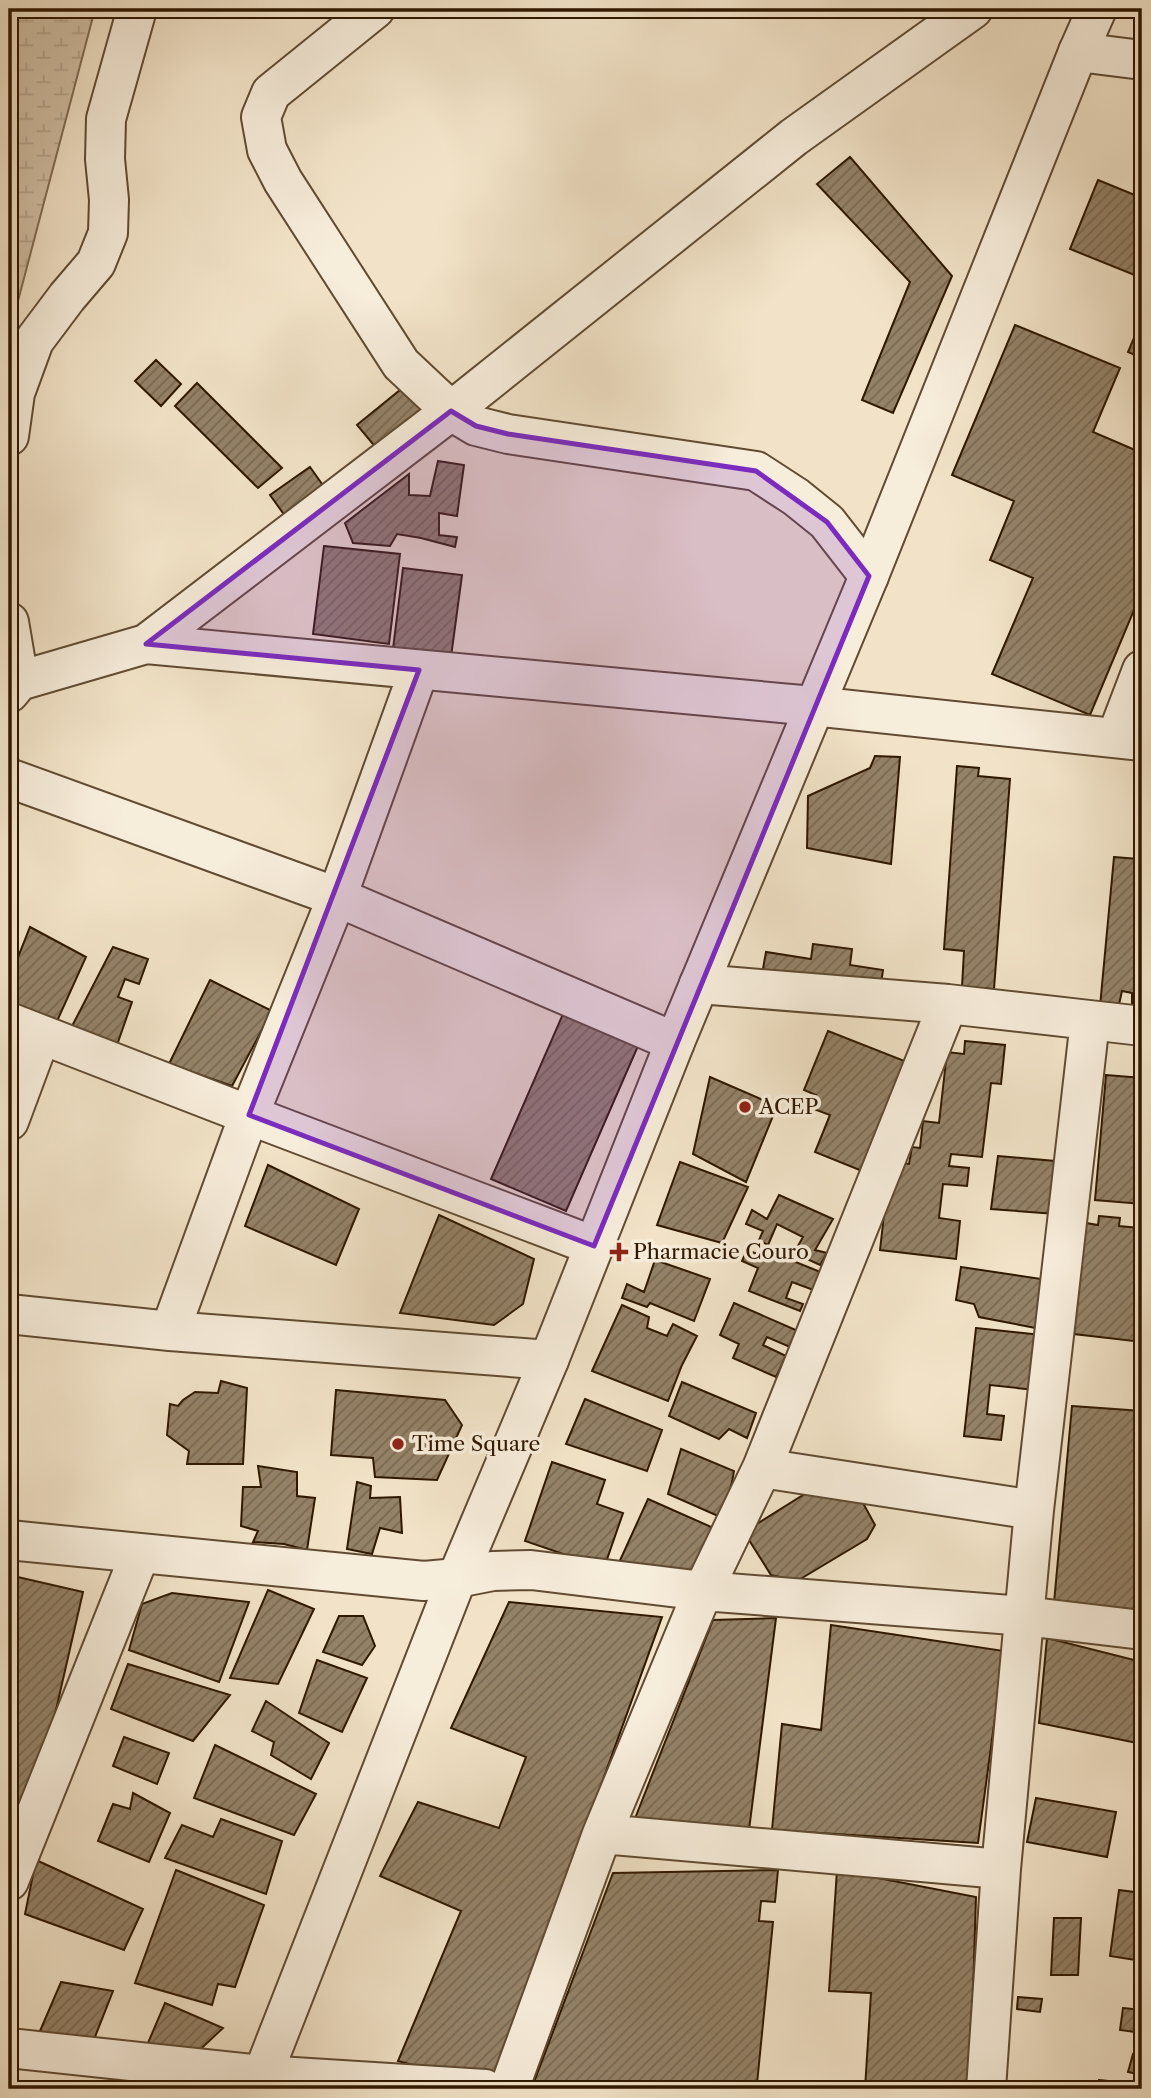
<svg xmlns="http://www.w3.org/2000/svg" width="1151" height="2098" viewBox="0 0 1151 2098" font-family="'Libre Caslon Text',serif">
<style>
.wetland{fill:url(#wetland-marsh);stroke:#806c53;stroke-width:2}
.building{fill:url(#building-hatch);stroke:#2f1800;stroke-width:2}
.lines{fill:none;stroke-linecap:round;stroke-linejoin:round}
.minor-casing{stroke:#604b32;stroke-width:42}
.tertiary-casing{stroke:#604b32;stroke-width:42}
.minor{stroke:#f7eddb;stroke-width:38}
.tertiary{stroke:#f7eddb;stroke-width:38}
.marked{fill:#7b2cbf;fill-opacity:0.2;stroke:#7b2cbf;stroke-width:5;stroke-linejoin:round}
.poi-dot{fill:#8f2418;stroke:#f7eddb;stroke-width:2.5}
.labels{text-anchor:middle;stroke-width:7;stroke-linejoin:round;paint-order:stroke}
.poi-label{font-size:21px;fill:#2f1800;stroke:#f7eddb;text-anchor:start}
</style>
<defs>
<pattern id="wetland-marsh" width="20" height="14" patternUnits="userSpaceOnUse" patternTransform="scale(1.75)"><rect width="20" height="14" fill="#d1c0a6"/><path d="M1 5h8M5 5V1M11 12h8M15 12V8" fill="none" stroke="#b4a48d"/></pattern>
<pattern id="building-hatch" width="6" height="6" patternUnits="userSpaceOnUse" patternTransform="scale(1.75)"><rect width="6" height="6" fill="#948268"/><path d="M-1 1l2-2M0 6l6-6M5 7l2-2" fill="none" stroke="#796953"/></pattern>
</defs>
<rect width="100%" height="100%" fill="#f2e3c8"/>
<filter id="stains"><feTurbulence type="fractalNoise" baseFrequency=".00286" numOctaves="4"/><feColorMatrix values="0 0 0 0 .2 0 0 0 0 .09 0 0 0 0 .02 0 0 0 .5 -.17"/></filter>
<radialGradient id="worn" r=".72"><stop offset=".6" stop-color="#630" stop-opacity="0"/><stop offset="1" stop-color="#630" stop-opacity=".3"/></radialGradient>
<path class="wetland" d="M9 9H95L9 335Z"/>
<path class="building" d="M850 157 952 276 893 413 862 400 910 282 817 184Z
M1098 180 1142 198V278L1070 249Z
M1142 319V358L1128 352Z
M1015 325 1120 368 1093 432 1142 453V591L1090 715 992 674 1033 578 990 560 1014 501 952 475Z
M156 360 181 384 161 406 135 381Z
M197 383 282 468 258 488 175 406Z
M405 386 426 411 378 450 357 425Z
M438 461 464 465 457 516 439 513V535L457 537 455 547 421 538 397 534 390 546 353 543 345 523 409 474V495L430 496Z
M310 467 327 491 288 520 270 495Z
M324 546 400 554 389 644 313 634Z
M403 568 462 575 451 657 393 649Z
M875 756 900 757 891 864 807 848 808 796 870 768Z
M957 766 979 768 978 776 1010 779 994 989 962 987 964 951 944 949Z
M1114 857 1138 859V865L1142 866V1009H1132V993L1122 991 1116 1018 1099 1017Z
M30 927 86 957 53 1030 9 1009V980Z
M813 944 852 949 850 965 883 970 879 997 761 980 766 952 811 959Z
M113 947 148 959 139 984 125 979 118 997 132 1002 117 1045 70 1030Z
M210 980 272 1011 232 1086 169 1064Z
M563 1014 638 1046 566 1211 491 1179Z
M828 1031 907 1062 862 1171 815 1152 830 1115 811 1108 816 1095 804 1090Z
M965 1041 1005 1045 1001 1084 991 1083 982 1157 951 1154 949 1166 969 1168 967 1186 943 1184 939 1218 960 1221 956 1259 880 1250 890 1162 909 1164 912 1147 920 1148 923 1121 939 1123 947 1052 964 1054Z
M9 1043 26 1050 9 1095Z
M1106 1075 1142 1078V1204L1095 1200Z
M710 1077 777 1106 746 1182 693 1154Z
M998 1156 1055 1161V1214L991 1209Z
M680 1162 748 1187 722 1243 657 1225Z
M268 1165 359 1209 336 1265 245 1226Z
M779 1195 833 1219 815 1250 827 1253 820 1265 794 1253 803 1237 777 1224 768 1245 759 1240 763 1231 746 1224 752 1210 767 1219Z
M439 1215 534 1259 523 1304 494 1325 400 1313Z
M1099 1216 1120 1218 1119 1226 1139 1228 1136 1254H1142V1342L1074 1334 1086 1223 1098 1225Z
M763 1249 823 1273 816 1291 792 1282 786 1298 803 1304 800 1311 749 1291 758 1268 742 1261 747 1250 760 1255Z
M655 1260 710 1279 694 1321 650 1303 647 1307 622 1298 627 1284 644 1292Z
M961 1267 1048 1280 1041 1329 979 1317 974 1304 956 1300Z
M734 1303 798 1331 790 1347 767 1337 763 1345 786 1356 776 1377 733 1358 739 1344 720 1335Z
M622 1305 649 1317 647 1328 667 1336 673 1324 697 1336 682 1365 668 1401 592 1371Z
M976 1328 1050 1336 1044 1391 990 1385 987 1414 1004 1416 1001 1440 964 1436Z
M221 1381 247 1388 243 1464H187L189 1451 167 1435 170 1404 178 1406 183 1400 195 1392 218 1393Z
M682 1382 756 1413 747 1438 729 1429 719 1439 669 1416Z
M336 1390 445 1400 462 1425 437 1480 375 1477 373 1458 331 1455Z
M585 1399 662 1430 647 1471 566 1444Z
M1072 1406 1142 1411V1610L1054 1603Z
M681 1449 734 1471 725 1519 668 1494Z
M552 1462 605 1480 597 1504 623 1513 604 1568 525 1541Z
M258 1466 297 1472V1496L315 1498 307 1550 284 1544 253 1542 258 1531 241 1526 243 1487H261Z
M357 1482 371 1486 370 1498 400 1497 402 1533 380 1528 372 1554 347 1549Z
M811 1490 857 1492 875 1525 867 1539 797 1581 771 1575 744 1532Z
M648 1499 718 1530 697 1580 617 1567Z
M9 1575 83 1592 34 1806 9 1801Z
M268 1590 314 1609 278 1684 230 1678Z
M172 1593 249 1602 219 1682 129 1650 142 1604Z
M509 1602 662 1617 492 2086 398 2061 461 1911 380 1876 418 1802 499 1828 526 1757 451 1728Z
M339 1616H363L375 1646 362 1665 323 1652Z
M776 1618 749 1830 634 1821 713 1620Z
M831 1625 1004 1651 978 1843 772 1830 782 1724 821 1730Z
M1047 1638 1142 1662V1744L1039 1723Z
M317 1660 367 1678 342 1732 299 1713Z
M128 1664 230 1695 193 1741 111 1709Z
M266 1701 329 1743 311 1779 271 1755 274 1742 252 1731Z
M124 1737 169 1753 157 1784 113 1766Z
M215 1745 316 1794 294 1835 194 1798Z
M133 1793 170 1813 149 1862 98 1841 113 1804 130 1809Z
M1036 1798 1116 1812 1107 1857 1027 1842Z
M221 1819 282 1841 266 1894 165 1858 182 1825 213 1837Z
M36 1860 143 1909 124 1950 25 1914Z
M176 1870 264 1905 235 1987 218 1984 212 2005 135 1983Z
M778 1870 775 1902 761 1901 759 1921 773 1922 757 2084 534 2082 613 1873Z
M837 1870 976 1897 970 2089H865L871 1993 829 1991Z
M1119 1890 1142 1893V1961L1110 1956Z
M1054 1918H1081L1078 1975H1051Z
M61 1982 113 1991 91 2047 40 2031Z
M1018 1997 1042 1999 1040 2012 1017 2009Z
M165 2003 223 2028 189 2060 145 2050Z
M1123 2008 1142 2010V2033L1120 2030Z
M1133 2054 1142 2056V2075L1128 2072Z
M1099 2080 1136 2084 1135 2089H1098Z"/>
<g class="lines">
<g class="minor-casing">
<path id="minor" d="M375 9 271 93 261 117 267 150 283 181 401 364 451 411 476 426 508 434 756 471 796 497 827 522 869 576
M1078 52 1142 60
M9 436 15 393 34 341 67 297 96 263 108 233 109 200 105 159 106 119 137 9
M9 622 19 681
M146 644 451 411 794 137 973 9
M9 693 19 681 146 644 813 706
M1116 738 1142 670
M9 778 337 897 675 1042
M699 984 948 1004 1142 1026
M9 1022 249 1115 594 1246
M9 1121 41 1035
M9 1314 170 1331 549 1360
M170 1331 249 1115 337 897 419 670
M762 1468 1034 1510
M9 1540 424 1581 457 1578 493 1571 531 1570 703 1591 1024 1616 1142 1630
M602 1834 1001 1869
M9 1881 140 1554
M9 2048 262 2075 485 2089
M509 2089 602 1834 703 1591 762 1468 948 1004
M986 2089 1001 1869 1034 1510 1090 1021"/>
</g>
<g class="tertiary-casing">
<path id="tertiary" d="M813 706 1142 741
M257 2089 457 1578 549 1360 675 1042 869 576 1078 52 1097 9"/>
</g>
<use href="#minor" class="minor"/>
<use href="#tertiary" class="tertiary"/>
</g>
<path class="marked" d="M451 411 476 426 508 434 756 471 827 522 869 576 594 1246 249 1115 419 670 146 644Z"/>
<g class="poi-dot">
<circle cx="745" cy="1107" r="7"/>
<path d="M615.5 1241.5h7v7h7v7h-7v7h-7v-7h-7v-7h7z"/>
<circle cx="398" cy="1444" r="7"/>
</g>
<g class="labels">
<g class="poi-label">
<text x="759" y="1114">ACEP</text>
<text x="633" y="1259">Pharmacie Couro</text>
<text x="412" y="1451">Time Square</text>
</g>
</g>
<rect width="1151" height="2098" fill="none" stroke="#f2e3c8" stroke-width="35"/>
<rect x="10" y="10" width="1130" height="2077" fill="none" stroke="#2f1800" stroke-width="3.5"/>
<rect x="18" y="18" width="1116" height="2063" fill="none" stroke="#2f1800" stroke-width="2"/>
<rect width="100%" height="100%" filter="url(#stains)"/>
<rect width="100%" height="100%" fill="url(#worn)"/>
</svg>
